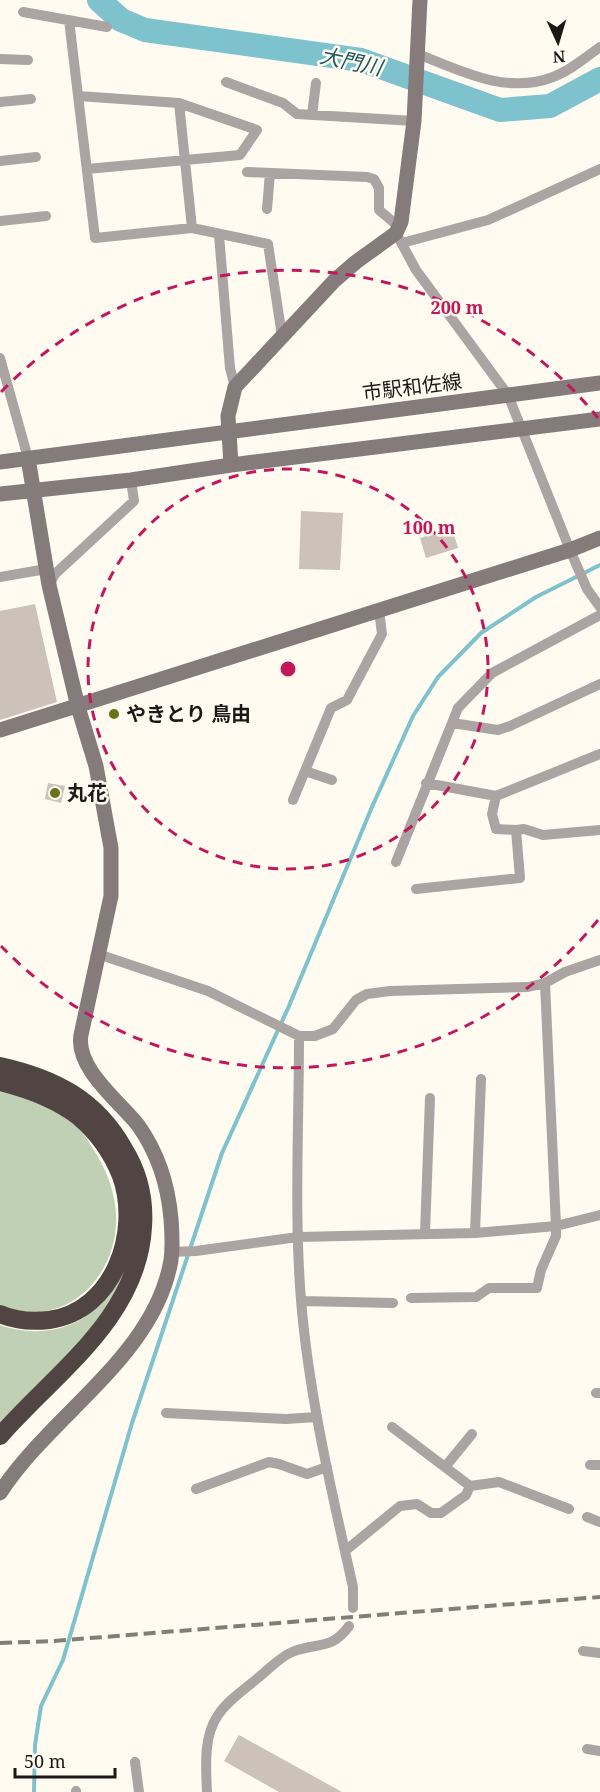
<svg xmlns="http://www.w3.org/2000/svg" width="600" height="1792" viewBox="0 0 600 1792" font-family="'Noto Serif','Noto Sans JP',serif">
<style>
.green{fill:#bfd0b4}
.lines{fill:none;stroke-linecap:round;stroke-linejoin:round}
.stream{stroke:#7dc2cd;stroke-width:4}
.river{stroke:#7dc2cd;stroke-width:24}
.building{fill:#ccc2ba}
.street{stroke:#aba4a3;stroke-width:10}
.secondary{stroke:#847b7a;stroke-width:15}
.highway{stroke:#514544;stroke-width:18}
.rail{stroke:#807e77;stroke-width:4;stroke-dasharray:12 6;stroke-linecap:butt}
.ring{fill:none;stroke:#c2185b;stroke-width:3;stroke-dasharray:10 8}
.poi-dot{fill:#69721b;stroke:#fffbf1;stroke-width:2}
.labels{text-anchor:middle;stroke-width:5;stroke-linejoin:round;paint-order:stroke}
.street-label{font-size:20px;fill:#1b1915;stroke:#fffbf1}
.poi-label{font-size:20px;font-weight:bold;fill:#1b1915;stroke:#fffbf1;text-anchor:start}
.water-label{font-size:21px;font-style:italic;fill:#205a62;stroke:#fffbf1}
.centre{fill:#c2185b;stroke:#fffbf1;stroke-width:3}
.ring-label{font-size:18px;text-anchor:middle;font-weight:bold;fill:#c2185b;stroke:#fffbf1;stroke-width:5;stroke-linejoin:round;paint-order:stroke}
</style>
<rect width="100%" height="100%" fill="#fffbf1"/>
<path class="green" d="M0 1089C27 1098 57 1108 77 1127 86 1136 92 1147 98 1157 108 1174 115 1194 116 1214 119 1268 78 1318 22 1312 14 1311 7 1308 0 1305Z
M128 1265 112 1300 81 1341 0 1424V1325C33 1337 72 1332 97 1307 109 1295 118 1278 128 1265Z"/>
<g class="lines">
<path class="stream" d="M34 1792 35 1745 41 1706 63 1660 132 1423 222 1153 289 1006 372 807 413 716 438 677 481 633 536 597 600 565"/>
<path class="river" d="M99 0 121 20 145 30 361 60 500 110 550 106 600 79"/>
</g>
<path class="building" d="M301 511 343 513 340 570 299 569Z
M452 528 458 548 426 558 420 538Z
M35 604 57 702 0 720V611Z
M48 783 65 786 61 803 45 799Z
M239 1735 342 1792H279L224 1761Z"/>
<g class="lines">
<path class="street" d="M23 12 107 27
M69 20 95 238 192 228
M418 54C461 71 507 95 553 77 570 71 586 57 600 47
M0 59 28 60
M226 82 283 103 297 114 414 121
M78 96 179 103 257 130 240 155 87 169
M0 102 31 99
M179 103 192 228 268 244 282 336
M312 115 316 83
M0 161 36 157
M247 172 367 177 374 179 379 188V210L399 227
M267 209 270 173
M0 221 46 216
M396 233 416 270 508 395 570 550 587 589 600 607
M219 235 230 368 235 387
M402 243 488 220 600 169
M0 358 28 458
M0 577 46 569
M49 585 55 574 134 501 131 480
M600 615 492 673 458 708 452 723 498 730 510 726 600 684
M305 771 332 780
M426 783 496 796 492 814 496 829 516 830
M496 796 600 754
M293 800 331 708 347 700 382 634 379 610
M396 862 452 723
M416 889 520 878 516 830 524 829 543 835 600 830
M98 954 208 991 299 1036H315L333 1029 356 1000 367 994 390 991 528 987 545 983
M299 1036C299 1124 294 1213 301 1300 309 1397 332 1493 353 1587V1608
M425 1233 430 1098
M475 1233 481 1079
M172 1252 196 1251 298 1237 475 1233 556 1226 545 983 565 972 600 960
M411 1298 476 1297 489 1288H537L541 1270 556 1236V1226L600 1215
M301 1301 393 1303
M596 1393H600
M166 1413 286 1419 317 1417
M392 1427 470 1486 499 1482 569 1509
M590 1465H600
M445 1467 472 1434
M196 1489 269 1462 279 1464 307 1474 327 1467
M587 1517 600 1522
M345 1551 400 1506 417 1504 431 1513H441L466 1495 470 1486
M583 1651 600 1653
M587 1749 600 1751
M135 1762 139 1792
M76 1791V1792
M207 1792C206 1767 203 1737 218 1715 228 1700 245 1689 259 1677 269 1669 280 1657 292 1652 317 1642 331 1651 349 1626"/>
<path class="secondary" d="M0 462 600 383
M231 465 228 416 235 387 335 280 356 262 396 233 401 222 414 121 420 0
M0 494 131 480 231 465 600 419
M0 730 570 550 600 538
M0 1493C50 1415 155 1356 171 1260 173 1246 172 1232 171 1219 168 1184 158 1153 138 1125 120 1102 75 1068 81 1035L111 896V848L96 766 78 707 49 585 28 458"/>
<path class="highway" d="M0 1066C54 1078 96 1099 124 1149 139 1173 145 1198 143 1227 138 1318 55 1373 0 1436
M0 1082C28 1089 56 1099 79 1117 98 1133 112 1153 121 1176 141 1232 114 1311 49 1320 32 1322 16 1321 0 1314"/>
<path class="rail" d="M0 1643 54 1641 600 1597"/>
</g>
<g class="ring">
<circle cx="288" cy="669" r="200"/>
<path d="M598 920A399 399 0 0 1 1 946M1 392A399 399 0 0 1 598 418"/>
</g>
<g class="poi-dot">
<circle cx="114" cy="714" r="6"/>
<circle cx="55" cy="793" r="6"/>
</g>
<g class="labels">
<g class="street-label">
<text transform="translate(412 387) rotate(-7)" y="7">市駅和佐線</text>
</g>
<g class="poi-label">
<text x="126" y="721">やきとり 鳥由</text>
<text x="67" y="800">丸花</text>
</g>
<g class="water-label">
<text transform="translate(351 62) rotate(12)" y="7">大門川</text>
</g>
</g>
<circle cx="288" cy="669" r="9" class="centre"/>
<g class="ring-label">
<text x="457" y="314">200 m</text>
<text x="429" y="534">100 m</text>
</g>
<g transform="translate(558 42) rotate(176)" stroke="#fffbf1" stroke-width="4.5" paint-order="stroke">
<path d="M0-4.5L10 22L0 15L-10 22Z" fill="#1b1915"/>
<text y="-9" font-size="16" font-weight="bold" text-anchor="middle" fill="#1b1915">N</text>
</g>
<path d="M15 1768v9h100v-9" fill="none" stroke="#1b1915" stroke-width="3"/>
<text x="24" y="1768" font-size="18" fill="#1b1915" stroke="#fffbf1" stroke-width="4.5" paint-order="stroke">50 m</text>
</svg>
